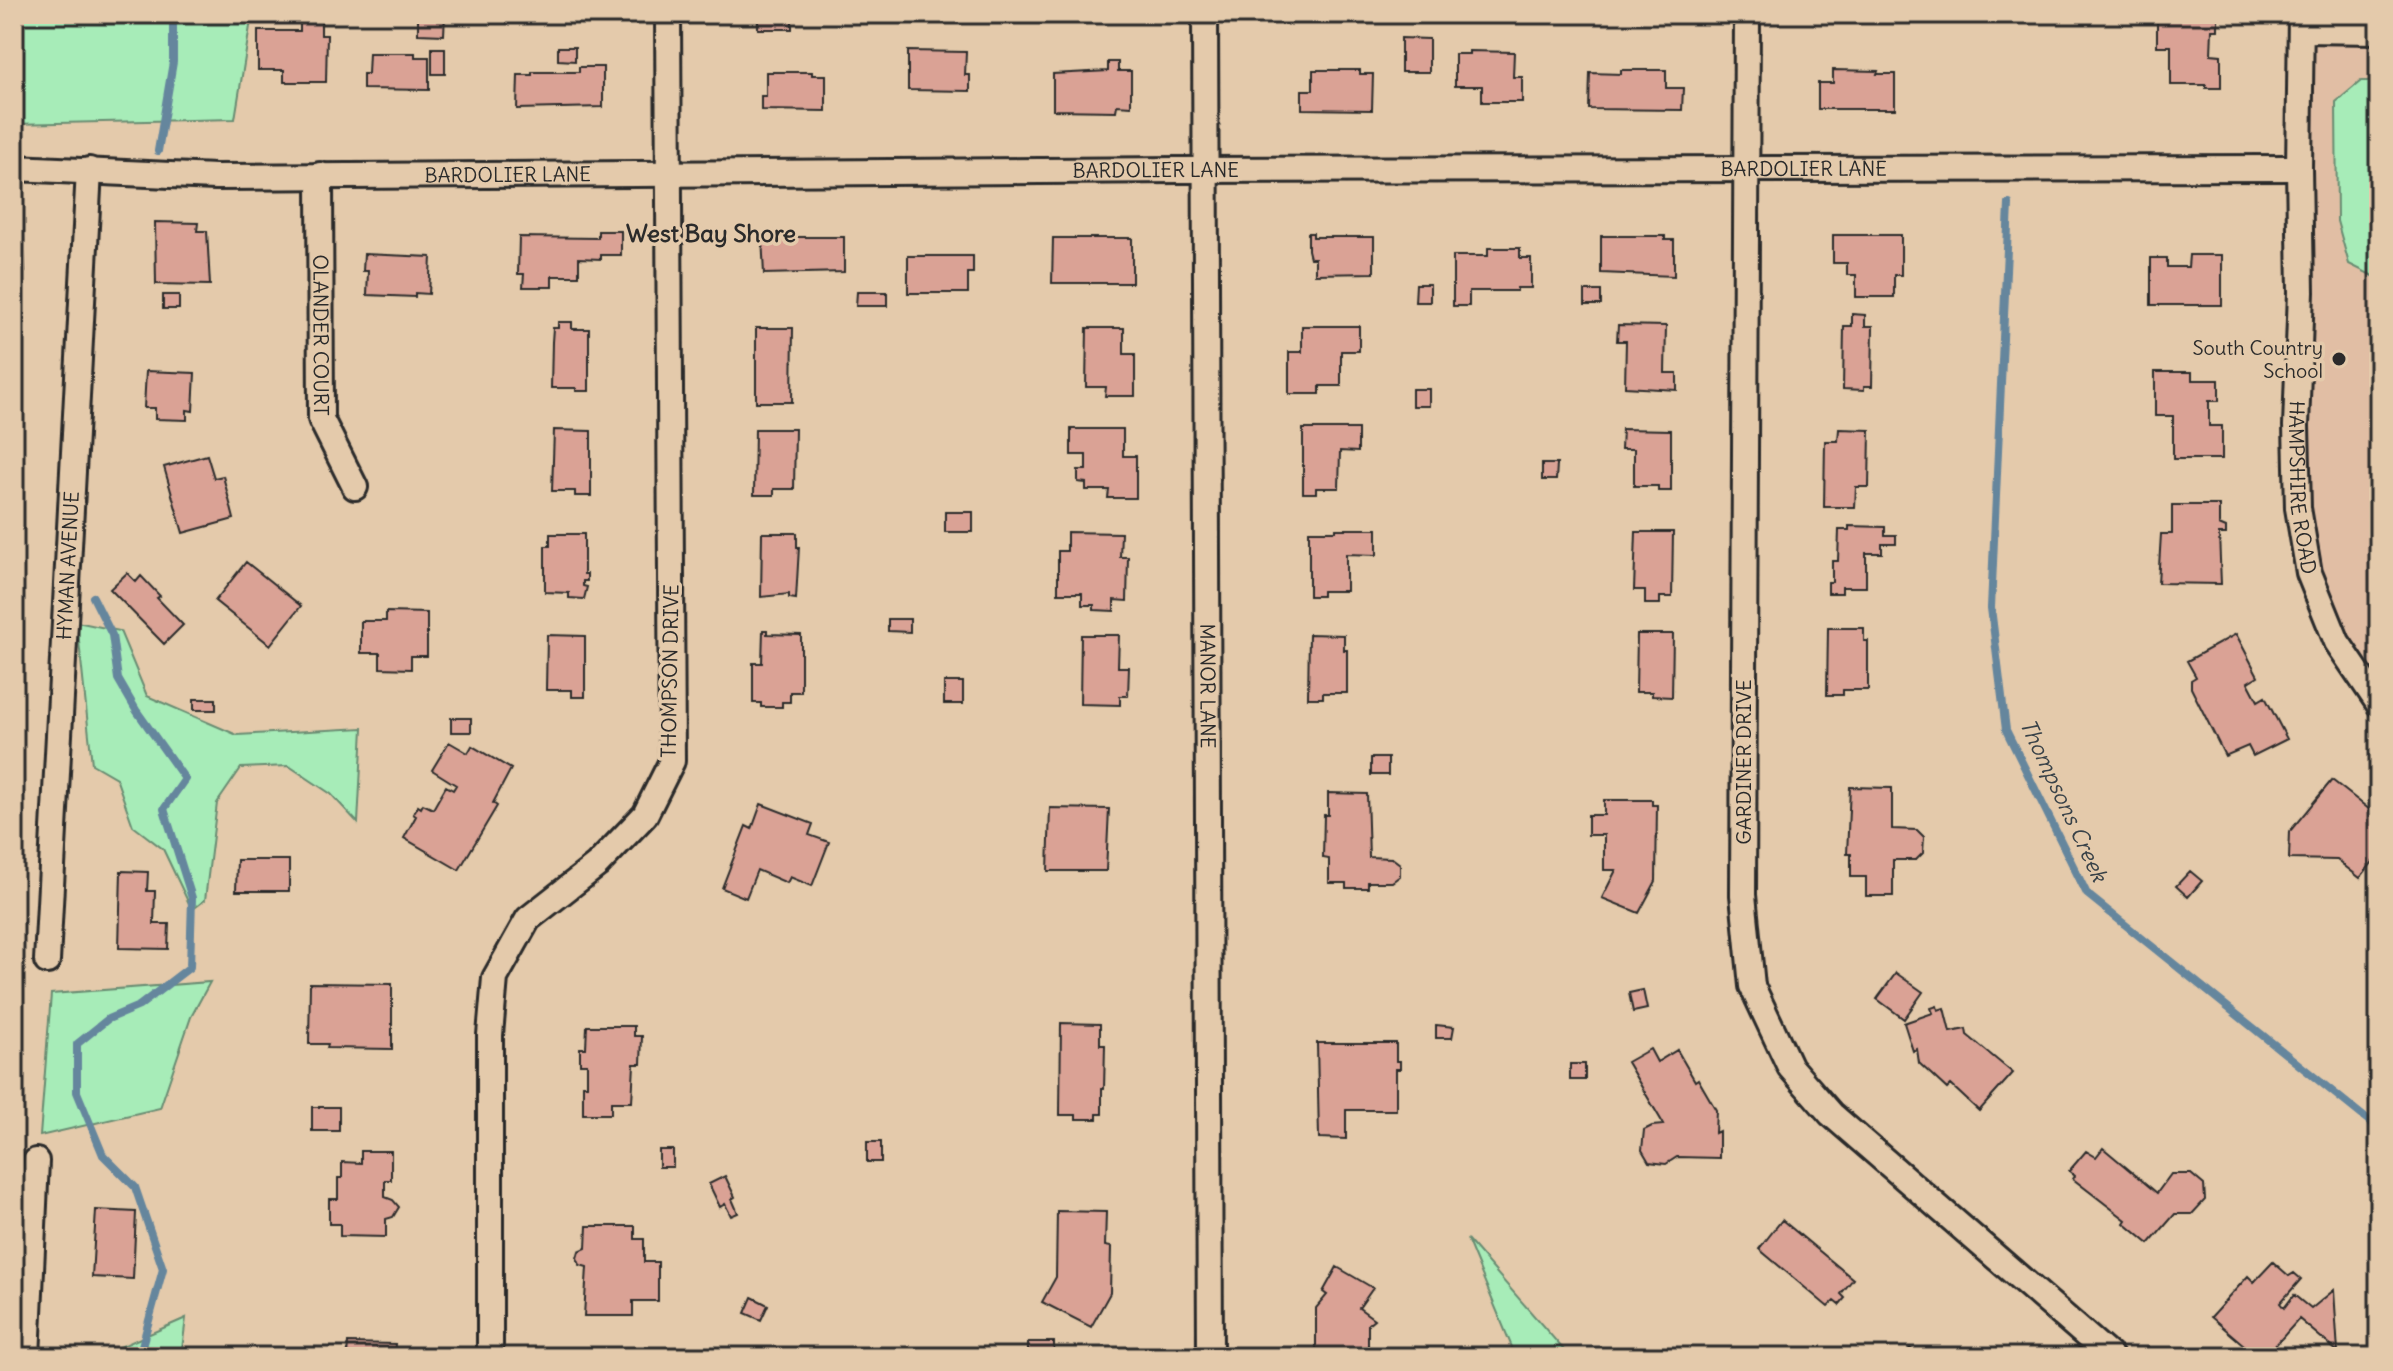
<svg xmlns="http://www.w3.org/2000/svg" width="2393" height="1371" viewBox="0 0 2393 1371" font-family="Delius,sans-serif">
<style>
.built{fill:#e1bea4}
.green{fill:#a7ecb8;stroke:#698c72;stroke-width:2}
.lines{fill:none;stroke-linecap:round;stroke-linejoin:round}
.stream{stroke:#65869d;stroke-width:8}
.building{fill:#daa295;stroke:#2b2b2b;stroke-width:2}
.minor-casing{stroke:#2b2b2b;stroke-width:30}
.minor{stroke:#e4caab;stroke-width:24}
.poi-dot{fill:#2b2b2b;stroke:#e4caab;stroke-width:3}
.labels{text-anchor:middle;stroke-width:7;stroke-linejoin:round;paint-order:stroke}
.street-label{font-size:20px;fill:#2b2b2b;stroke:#e4caab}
.poi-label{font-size:20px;fill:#2b2b2b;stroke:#e4caab;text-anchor:end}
.water-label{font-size:22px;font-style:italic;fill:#394248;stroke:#e4caab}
.quarter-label{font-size:24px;font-weight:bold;fill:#2b2b2b;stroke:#e4caab}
</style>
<rect width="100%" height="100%" fill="#e4caab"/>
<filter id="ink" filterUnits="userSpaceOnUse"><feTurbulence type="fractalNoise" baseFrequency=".0125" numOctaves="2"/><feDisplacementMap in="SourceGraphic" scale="16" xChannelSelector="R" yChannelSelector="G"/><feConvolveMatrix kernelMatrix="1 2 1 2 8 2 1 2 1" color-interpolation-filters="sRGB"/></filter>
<g filter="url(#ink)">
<path class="built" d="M2301 30 2379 31V704L2309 573Z"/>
<path class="green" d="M17 14H252L235 119 14 124Z
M2361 81H2379V279L2349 264 2337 221 2336 102Z
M77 622 120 631 147 696 237 735 363 728 358 823 331 794 289 766 241 768 217 803 205 900 192 910 163 849 133 826 116 778 92 764Z
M210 982 191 1017 160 1108 40 1136 51 994Z
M1467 1239 1570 1357H1516Z
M186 1318 181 1357H108L113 1350Z"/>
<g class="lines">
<path class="stream" d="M158 151 173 62V14
M2009 204 1991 608 2006 730 2087 894 2379 1129
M93 597 112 635 118 679 136 710 185 779 164 809 192 898 190 967 139 1006 108 1019 77 1044V1092L103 1155 135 1187 163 1269 139 1357"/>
</g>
<path class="building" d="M418 14H445L444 35 418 34Z
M575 14H587V19H575Z
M758 14H792V29H758Z
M1830 14H1845V18H1830Z
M2157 14H2218V30H2212L2211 54 2221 55V88H2206V85H2171V46H2157Z
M300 16H321V35H327L326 82H284V70H258V31H300Z
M1401 38 1429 39V72H1401Z
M558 47H575V61L558 60Z
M432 48H445V74H432Z
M908 51 966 52 965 75H970V91L908 90Z
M1469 51 1514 52 1513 77H1522V102H1482V86H1455V54H1469Z
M369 53H415V57H429V90L363 89V74H368Z
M1108 62H1118V71H1131V106L1117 105 1116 111 1053 110V74L1108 71Z
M579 67H603V107L517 109 518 75H532V72H579Z
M1313 70H1360V74H1373L1372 110 1302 109V90H1313Z
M1621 70H1666V88H1683L1682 110 1589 109 1590 73 1621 74Z
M1833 70 1878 71 1877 74H1895V109H1818V83H1833Z
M766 72H812V75H826V111L761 110V96H766Z
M14 211H22L25 272H14Z
M155 222 198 223 197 231H207L210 285 156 284Z
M598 231H621V255H601V259L579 258V276H552V287H523L524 274H518L519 237 598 238Z
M1308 233H1313V237H1374V273L1315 274V258H1310L1308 250Z
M1833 235H1901V275H1894V297H1856V275H1847V263H1833Z
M1601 236H1665V240H1674V276L1601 273Z
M762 237H844V272L764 274Z
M1053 238H1132V283H1052Z
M1488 248H1520V258H1531V288H1517V291H1469V306H1453V256H1488Z
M364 254 431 257 429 294 415 293V297L367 295 368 271H363Z
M2189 255H2222V305H2151V258H2167V267H2188Z
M908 256H973V273H968V293H908Z
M1416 284H1430V302H1415Z
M1585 291H1601V305H1585Z
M857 292H887V306H856Z
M163 295H179V309H163Z
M14 296H20L22 356H14Z
M1852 314 1865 315V326H1873L1872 386H1864V390L1843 389 1844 326H1852Z
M558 322H572V329H589V391H576V388H551L552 342 553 328H558Z
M1618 325 1666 326 1665 373H1677V390L1625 387 1626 341H1617Z
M1302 326H1359V351H1341V386H1320V394H1289V352H1302Z
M756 328H793L792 402H756Z
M1087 328H1124V354H1135V396H1105L1106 387H1086Z
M146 371 195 373 193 411 187 410V420L155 419V408H144Z
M2155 372H2192V380H2219V401H2209V426H2222V459H2173V416H2155Z
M14 383 15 412H18L17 446H14Z
M1412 389H1429V406H1412Z
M755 429H795L794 489H774V495H754Z
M1071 429H1123V456H1136V498H1108L1109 490H1086V483L1078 482V470H1086V455H1071Z
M1303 429H1358V452L1340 451 1339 488H1316V493H1303Z
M1622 429 1671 430V491H1658V486H1634V449H1621Z
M1839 429 1870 430 1869 487H1856L1855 507H1824L1825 441H1838Z
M554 430 591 431V496H575V491H552Z
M207 455 214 478 223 476 234 519 183 533 164 467Z
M1542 464H1557L1556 480H1542Z
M14 465H18L16 501H14Z
M2172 505H2219V525L2226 528V534H2219L2221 584 2158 583 2161 534H2172Z
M945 512H973V532H945Z
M14 523H16L14 577Z
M1849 526 1885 527V535H1896V544H1882V553H1866V587H1842V593H1828V582H1832V561H1838L1839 530H1849Z
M1336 529H1377V555L1346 554V591H1322V596H1309V531H1336Z
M1067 532 1121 533 1120 557H1128L1127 601 1114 600V611L1094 610V605H1082V593H1058V551H1067Z
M1636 532H1673L1672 597H1660V604H1645V590H1634Z
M762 533H797V547H799L796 599 789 598V594L761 597Z
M550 534H584V574H587V581H583V586L587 587 584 599 569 598V593L545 592V546H550Z
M246 562 301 606 270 645 215 601Z
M127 573 136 582 141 576 160 596 157 598 183 625 164 644 110 589Z
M386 612 427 613V656H411V669L380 668V653H361V621H386Z
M888 619H910V632L888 631Z
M1828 628H1864V641H1868V690H1843V695H1827Z
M763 630H767V634L801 635V692H790V702H782V707H761V703H753V663H762Z
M1309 634 1344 635V650H1347V693H1323V698H1308Z
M1637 634H1673L1672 697 1652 696V692H1636Z
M2236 634 2258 676 2248 682 2258 701 2265 697 2287 739 2253 756 2248 746 2225 756 2191 688V680L2196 677 2187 661Z
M547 635 585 636V697H572V690H546Z
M1081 635H1119L1118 667H1129L1128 696H1120V705L1080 704Z
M944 682H963V704H944Z
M194 699H216V710H194Z
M451 718H471V732H451Z
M449 742 468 753 472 746 511 769 493 803 497 806 459 870 404 838 416 816 413 814 418 806 421 808 423 804 433 809 446 786 453 790 456 785 432 770Z
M1371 758H1388V775H1371Z
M2332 780 2379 817V854L2360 878 2337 860 2289 859 2290 831Z
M1850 787 1892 788V829L1917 830 1924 837 1923 853 1916 860H1893V896H1866V877H1851V854H1847Z
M1328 793 1367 794 1369 857 1392 858 1400 864V876L1392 882H1368V888H1346V883H1329V859L1323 858 1324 815H1328Z
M1604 800H1652V805H1657L1656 881 1639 913 1602 898 1616 870H1604V835H1588V815H1604Z
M761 804 813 824 809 835 829 842 812 886 790 877 787 883 757 870 746 898 722 888 746 826 752 829Z
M1050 808 1109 809 1106 871H1048Z
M237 860H289V891H236Z
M121 871 148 872 147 891H155L154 924H169L168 949 119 948Z
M2190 871 2202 881 2188 897 2176 886Z
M1896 973 1923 992 1904 1019 1877 999Z
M310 983 392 984V1049L327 1048 328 1044H309Z
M1643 990 1647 1009 1633 1012 1629 993Z
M1937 1006 1938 1010 1944 1008 1950 1032 1966 1029 1967 1035 2013 1073 1979 1111 1951 1085 1947 1089 1919 1063 1917 1049 1913 1051 1904 1023 1933 1013 1931 1008Z
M1061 1023 1100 1024V1045H1105L1104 1089H1102V1114H1097V1119H1076V1115H1060Z
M1436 1025 1454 1027 1452 1038H1436Z
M587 1026H634V1036H642L641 1064H634L632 1102H611V1114H583V1085H587V1064H580V1048H586Z
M1317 1043H1396V1061H1400V1069H1396V1110H1346V1139L1319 1138Z
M1650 1049 1657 1062 1677 1050 1695 1081 1698 1079 1716 1110 1715 1133 1719 1131V1158L1677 1157 1666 1164 1649 1162 1642 1150 1644 1130 1652 1126 1664 1125 1627 1062Z
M1570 1064H1585V1080H1570Z
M312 1107H339V1131H312Z
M867 1142H881V1162H867Z
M2103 1148 2157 1193 2171 1174H2191L2204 1185 2205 1200 2192 1214H2175L2149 1244 2124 1223 2126 1220 2073 1179 2075 1176 2069 1171 2086 1151 2096 1157Z
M659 1150H673V1167H659Z
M361 1151H391V1180H385V1197L393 1200 399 1207 393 1217 386 1219V1237L340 1236V1224H329V1199H338V1178H342V1162L361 1163Z
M725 1176 735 1197 732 1199 738 1213 731 1216 725 1204 720 1207 709 1184Z
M96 1210 136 1212 133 1279 92 1277Z
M1057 1211 1106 1212 1105 1246 1111 1247 1110 1293 1091 1327 1042 1302 1056 1277Z
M1782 1220 1853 1279 1841 1294 1845 1298 1839 1305 1834 1301 1828 1307 1759 1249Z
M587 1226H635V1239H644V1262H658V1301H633V1316H584L587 1267 580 1265 577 1258 579 1251 586 1248Z
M2273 1262 2289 1276 2294 1273 2301 1279 2280 1303 2284 1308 2294 1295 2311 1309 2334 1290 2338 1352 2299 1319 2265 1357H2258L2211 1317 2248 1276 2254 1282Z
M1337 1267 1373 1288 1359 1308 1374 1319 1368 1324V1357H1319V1349H1316V1308L1327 1295 1323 1292Z
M752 1297 768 1305 761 1320 745 1313Z
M1028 1342H1054V1352H1057V1357H1028Z
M348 1343 395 1344 394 1357H347Z
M1910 1348 1922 1357H1902Z"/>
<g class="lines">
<g class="minor-casing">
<g id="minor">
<path id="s1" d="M1205 14 1210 1357"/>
<path d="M1747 14 1743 895 1752 986 1790 1067 1831 1114 2111 1357"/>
<path id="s2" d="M2301 14 2299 168 2301 292 2296 426 2298 508 2309 573 2337 642 2379 704"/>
<path d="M2301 30 2379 31"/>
<path id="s3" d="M14 168 215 177 1177 170 2299 168"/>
<path id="s4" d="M320 175 321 419 355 487"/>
<path id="s5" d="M47 961 89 170"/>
<path d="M27 1357 36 1161"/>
<path d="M490 1357V1035L495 978 528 919 597 865 645 815 672 761 668 14"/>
</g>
</g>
<use href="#minor" class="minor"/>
</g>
</g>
<circle class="poi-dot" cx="2339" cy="359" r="8"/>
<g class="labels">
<g class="street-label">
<text dy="7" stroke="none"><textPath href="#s3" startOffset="1142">BARDOLIER LANE</textPath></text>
<text dy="7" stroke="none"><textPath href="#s3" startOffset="1790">BARDOLIER LANE</textPath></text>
<text dy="7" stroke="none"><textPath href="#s3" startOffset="494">BARDOLIER LANE</textPath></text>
<text dy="7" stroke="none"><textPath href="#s4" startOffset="160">OLANDER COURT</textPath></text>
<text dy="7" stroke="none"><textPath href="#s2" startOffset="474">HAMPSHIRE ROAD</textPath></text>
<text dy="7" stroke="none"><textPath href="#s5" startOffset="396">HYMAN AVENUE</textPath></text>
<text transform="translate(670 671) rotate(-89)" y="7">THOMPSON DRIVE</text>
<text dy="7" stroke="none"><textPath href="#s1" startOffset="672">MANOR LANE</textPath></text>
<text transform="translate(1744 762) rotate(-90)" y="7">GARDINER DRIVE</text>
</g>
<g class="poi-label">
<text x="2323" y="355">South Country<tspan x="2323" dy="23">School</tspan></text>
</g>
<g class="water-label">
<text transform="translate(2064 800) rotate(65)" y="8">Thompsons Creek</text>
</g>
<g class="quarter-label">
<text x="711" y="242">West Bay Shore</text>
</g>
</g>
<rect width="2393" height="1371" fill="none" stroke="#e4caab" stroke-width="48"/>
<rect x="24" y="24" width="2345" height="1323" fill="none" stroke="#2b2b2b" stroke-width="3" filter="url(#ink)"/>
</svg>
